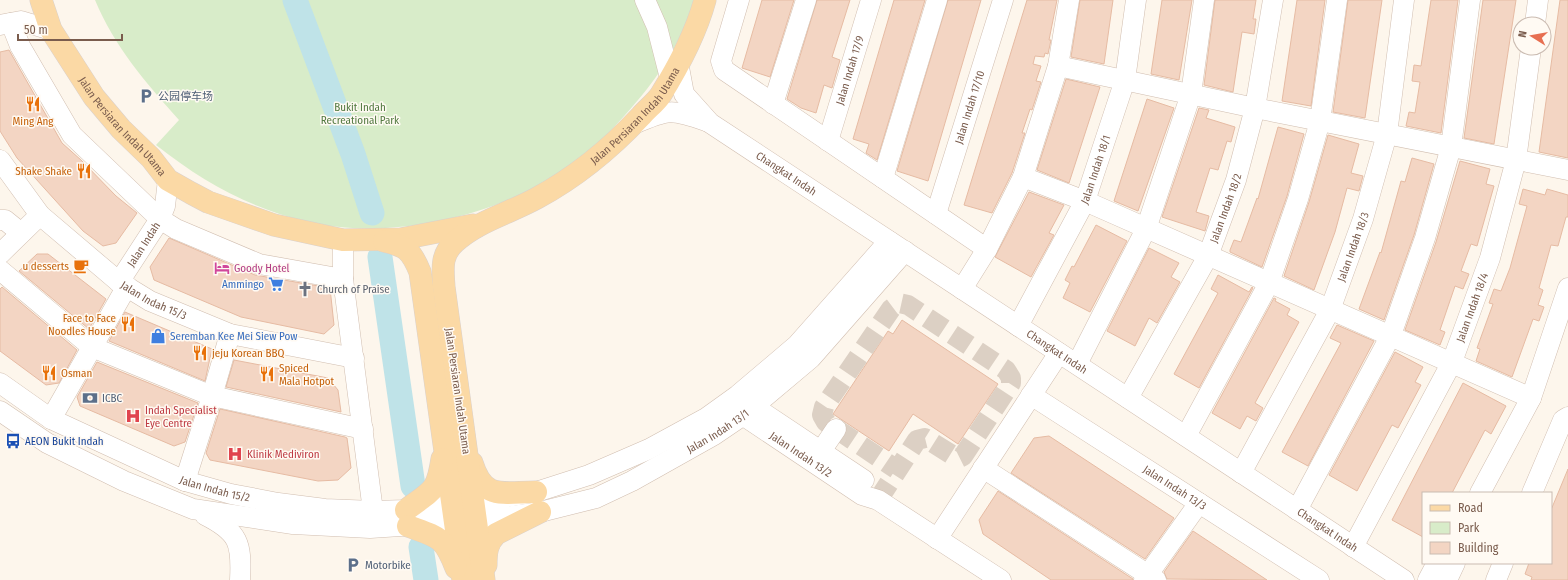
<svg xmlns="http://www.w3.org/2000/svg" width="1568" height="580" viewBox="0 0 1568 580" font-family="'Fira Sans Condensed','Noto Sans SC',sans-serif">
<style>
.green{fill:#d8ecc9}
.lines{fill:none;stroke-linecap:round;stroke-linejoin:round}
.river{stroke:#bfe3e8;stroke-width:25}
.building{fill:#f3d5c3;stroke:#e6bba3}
.minor-tunnel{stroke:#dcd0c4;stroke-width:20;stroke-dasharray:20 10;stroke-linecap:butt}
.minor-casing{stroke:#d1beb0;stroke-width:21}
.major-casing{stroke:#dad1cd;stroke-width:23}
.minor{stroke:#fff;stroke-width:20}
.major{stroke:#fbd9a5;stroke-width:22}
.labels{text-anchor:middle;stroke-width:3;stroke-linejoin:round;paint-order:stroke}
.street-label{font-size:11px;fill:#7a5c4d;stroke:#fffaf3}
.service-label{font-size:11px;fill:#4e5e75;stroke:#fffaf3;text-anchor:start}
.park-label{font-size:11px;fill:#537a41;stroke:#fffaf3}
.food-label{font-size:11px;fill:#c56008;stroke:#fffaf3;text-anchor:end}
.hotel-label{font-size:11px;fill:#b23c85;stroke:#fffaf3;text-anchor:start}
.shop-label{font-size:11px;fill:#366cbe;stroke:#fffaf3;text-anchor:end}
.worship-label{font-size:11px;fill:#5b616d;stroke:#fffaf3;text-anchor:start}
.health-label{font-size:11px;fill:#be3a42;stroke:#fffaf3;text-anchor:start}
.transit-label{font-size:11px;fill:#164399;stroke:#fffaf3;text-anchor:start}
</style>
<rect width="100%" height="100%" fill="#fdf6ec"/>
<path class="green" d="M95 0H694C684 36 662 72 638 100 617 125 596 148 569 166 500 216 392 241 308 222 249 208 203 182 156 145L179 120C146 83 114 46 95 0Z"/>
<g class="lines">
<path class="river" d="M295 0 353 154 372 213
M380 257 413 486
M421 547 426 580"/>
</g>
<path class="building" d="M762 0H794L770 77 742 68Z
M817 0H850L832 57 840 60 832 88 824 85 816 113 801 108 787 99Z
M894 0H925L877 160 866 153 869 144 853 139Z
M948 0H981L928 181 897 171Z
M1027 0H1057L1049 40H1051L1048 54 1045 53 1044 57 1035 56 1033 64 1041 66 1036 81 1041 82 1032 110 1030 109 1022 133H1025L1012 173 992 213 964 205Z
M1080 0H1113L1104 64 1071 57Z
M1162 0H1192L1179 80 1151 74Z
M1215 0H1256L1253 19H1256L1254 34 1242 32 1233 92 1204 85Z
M1297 0H1325L1311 106 1282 101Z
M1348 0H1382L1365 118 1333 112Z
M1431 0H1458L1441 133 1406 126 1409 112 1415 113 1420 82 1412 81 1414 65 1421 66Z
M1483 0H1516L1494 144 1464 138Z
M1560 0H1568V158L1539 152Z
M9 50 62 143 81 160 116 196 137 213 116 243 103 246 83 231 17 158 0 131V52Z
M1066 79 1100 87 1069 183 1037 170Z
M1147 99 1174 108 1138 211 1114 201Z
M1199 108 1209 110 1206 118 1235 127 1231 142 1227 141 1218 170 1210 168 1196 212 1209 216 1205 231 1162 217Z
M1278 127 1304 134 1287 196 1262 267 1230 252V250L1234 240 1241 242 1257 198 1258 199Z
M1328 135 1359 144 1351 173 1363 176 1359 191 1347 188 1335 232 1314 290 1284 276 1309 202Z
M1412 158 1434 164 1414 235 1384 320 1359 309 1380 252 1381 253 1401 181 1405 182Z
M1460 161 1490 169 1486 184 1494 186 1477 246 1471 244 1461 271 1469 274 1463 289 1455 286 1440 330 1445 332 1440 345 1405 330 1436 242Z
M1523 189 1545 195 1547 189 1568 195V217H1566L1558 246 1551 245 1539 288 1543 290 1538 305 1544 307 1539 321 1533 319 1512 377 1476 361 1480 349 1477 348 1493 304 1489 303 1494 289 1501 291 1510 268 1527 206 1519 204Z
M1029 192 1064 205 1049 233 1054 235 1031 277 995 257Z
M1096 225 1127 241 1090 312 1063 298 1070 283 1065 280 1072 266 1074 267Z
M169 238 255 275 330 288 334 325 324 334 241 317 154 280 150 267Z
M1149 248 1179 263 1171 277 1180 282 1157 323 1149 318 1135 346 1107 331Z
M37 254H48L106 299 89 329 19 271Z
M1218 275 1249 292 1252 287 1253 288 1199 388 1174 374 1218 293 1211 289Z
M2 287 77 350 59 383 46 385 0 351V289Z
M1274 298 1276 299 1275 301 1290 309 1287 315 1299 322 1255 403 1263 408 1256 421 1247 416 1240 429 1212 413Z
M125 312 212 349 205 381 109 341Z
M902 320 998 384 958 444 913 414 889 451 833 414 888 331 893 334Z
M1337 325 1374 341 1308 466 1282 452 1341 343 1330 338Z
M1395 352 1423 367 1415 382 1421 385 1398 428 1392 425 1357 491 1329 475Z
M234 360 328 378 338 390 341 412 226 387Z
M97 362 198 403 185 442 174 446 80 406 77 397Z
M1463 383 1506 406 1491 434 1485 430 1452 493H1423V537L1392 520Z
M220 409 345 437 347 438 351 468 338 480 318 481 210 460 206 453Z
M1049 436 1174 518 1145 559 1011 473 1034 438Z
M1568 469V580H1531L1532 577 1525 574 1529 563H1551V510Z
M998 491 1133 579V580H1051L983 534 979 520Z
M1193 531 1267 580 1167 579 1164 572Z"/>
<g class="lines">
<path class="minor-tunnel" d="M878 500 917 440 925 438 954 456 959 458 963 456 1011 383V378L1006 370 908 305 899 303 891 309 824 407 822 415 826 422 896 469"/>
<g class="minor-casing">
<g id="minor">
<path d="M645 0 657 27 670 78"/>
<path d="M739 0 721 61 724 70 987 249"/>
<path d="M11 23 20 46 72 135 160 219 176 229 259 264 343 279"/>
<path d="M1535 24 1538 0"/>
<path d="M0 25 21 21 51 30"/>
<path id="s1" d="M678 62 684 94 710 123 1404 580"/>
<path d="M1058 66 1255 108 1568 170"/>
<path d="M773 104 806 0"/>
<path d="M634 124C669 109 671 109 706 121"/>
<path id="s2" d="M828 141 871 0"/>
<path id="s3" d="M0 160 40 215 119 282 150 301 230 334 354 358"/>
<path d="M1023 177 1085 201 1531 398"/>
<path d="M883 178 937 0"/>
<path id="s4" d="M936 214 1003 0"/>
<path d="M0 220H5L21 233"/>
<path d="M343 240V279L373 511"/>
<path d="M0 254 40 215"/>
<path d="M0 270 92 347 212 396 363 429"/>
<path id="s5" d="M119 282 160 219 165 206 168 180"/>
<path d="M962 289 987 249 1023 177 1058 66 1069 0"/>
<path id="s6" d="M1018 326 1085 201 1125 80 1136 0"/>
<path d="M1077 364 1146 229 1191 94 1204 0"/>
<path id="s7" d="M0 383 51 419 185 481 231 494 278 503 325 509 373 511 406 510 473 503 536 492 589 475 649 449 706 418 738 395 797 345 889 241"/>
<path id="s8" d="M1031 395 1319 580"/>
<path id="s9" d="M1128 398 1208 256 1236 180 1255 108 1273 0"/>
<path d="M744 400 864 480"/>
<path id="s10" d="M732 408 862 495 878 500 1001 580"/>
<path id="s11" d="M0 411 47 443 124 481 193 509 293 524 370 528 476 521 540 512 596 498 632 481 714 435 742 416 811 358 905 251"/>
<path d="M51 419 127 286"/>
<path d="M1186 436 1269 283 1298 199 1320 121 1337 0"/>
<path d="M821 451 836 429"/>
<path d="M983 468 1156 580"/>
<path id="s12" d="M1241 473 1330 310 1363 219 1387 134 1404 0"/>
<path d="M185 481 212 396 230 334"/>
<path d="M1480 493 1531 398 1568 288"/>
<path d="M1532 493 1563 420 1568 417"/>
<path d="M1297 510 1391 335 1425 238 1451 147 1470 0"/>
<path d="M205 515C239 532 242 543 240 580"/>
<path d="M937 539 1059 353"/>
<path id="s13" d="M1353 547 1452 362 1490 258 1516 160 1531 48"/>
<path d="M1144 580 1199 503"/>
<path d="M1428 580 1437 563"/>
<path d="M1447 580 1455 563"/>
<path d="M1496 580 1503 563"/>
</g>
</g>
<g class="major-casing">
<g id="major">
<path id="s14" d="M41 0 51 30 94 97 121 129 151 158 168 180 191 193 208 202 274 225 343 240 401 239 473 225"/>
<path d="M384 241C406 246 411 250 420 272L463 580"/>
<path d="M472 463C484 501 502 492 536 492"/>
<path d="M406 510C432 490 437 493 442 459"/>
<path d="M408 526C438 537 444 536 456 568"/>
<path d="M486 565C486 552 487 543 496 534L540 512"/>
<path id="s15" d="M484 580 444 287C443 270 440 255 455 242 478 221 510 213 537 198 576 177 611 148 641 116 647 109 655 103 660 96 678 67 696 33 705 0"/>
</g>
</g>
<use href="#minor" class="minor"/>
<use href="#major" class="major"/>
</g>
<defs>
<g id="parking-bare" transform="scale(1.2)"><path d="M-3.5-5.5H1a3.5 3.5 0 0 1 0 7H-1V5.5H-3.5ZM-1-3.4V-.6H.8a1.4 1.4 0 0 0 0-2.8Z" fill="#5c6f8a" stroke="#fffaf3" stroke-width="2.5" paint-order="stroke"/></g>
<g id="restaurant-bare" transform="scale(1.2)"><path d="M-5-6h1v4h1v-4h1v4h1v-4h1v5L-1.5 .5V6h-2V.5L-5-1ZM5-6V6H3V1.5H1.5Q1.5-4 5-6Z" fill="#e8710a" stroke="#fffaf3" stroke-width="2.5" paint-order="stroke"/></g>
<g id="cafe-bare" transform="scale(1.2)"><path d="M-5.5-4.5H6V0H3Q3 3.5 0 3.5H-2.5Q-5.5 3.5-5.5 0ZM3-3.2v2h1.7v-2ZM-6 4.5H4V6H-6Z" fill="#e8710a" stroke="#fffaf3" stroke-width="2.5" paint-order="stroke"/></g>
<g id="hotel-bare" transform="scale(1.2)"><path d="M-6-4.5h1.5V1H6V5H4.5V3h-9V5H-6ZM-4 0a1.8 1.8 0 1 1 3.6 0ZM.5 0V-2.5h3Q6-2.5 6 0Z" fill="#d1479c" stroke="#fffaf3" stroke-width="2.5" paint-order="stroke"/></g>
<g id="supermarket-bare" transform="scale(1.2)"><path d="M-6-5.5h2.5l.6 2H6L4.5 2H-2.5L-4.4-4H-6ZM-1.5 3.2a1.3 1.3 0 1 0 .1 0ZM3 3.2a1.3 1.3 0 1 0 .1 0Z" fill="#3f7fe0" stroke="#fffaf3" stroke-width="2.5" paint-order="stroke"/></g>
<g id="church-bare" transform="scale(1.2)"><path d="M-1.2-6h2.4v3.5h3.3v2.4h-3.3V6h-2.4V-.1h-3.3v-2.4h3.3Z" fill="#6b7280" stroke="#fffaf3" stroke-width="2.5" paint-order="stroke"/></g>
<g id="shop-bare" transform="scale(1.2)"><path d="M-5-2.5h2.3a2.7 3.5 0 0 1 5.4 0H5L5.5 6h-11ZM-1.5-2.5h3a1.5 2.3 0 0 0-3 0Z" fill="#3f7fe0" stroke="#fffaf3" stroke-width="2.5" paint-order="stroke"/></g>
<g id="bank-bare" transform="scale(1.2)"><path d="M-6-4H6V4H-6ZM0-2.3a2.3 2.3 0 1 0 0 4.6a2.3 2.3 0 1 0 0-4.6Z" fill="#5c6f8a" stroke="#fffaf3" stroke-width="2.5" paint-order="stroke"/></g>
<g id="hospital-bare" transform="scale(1.2)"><path d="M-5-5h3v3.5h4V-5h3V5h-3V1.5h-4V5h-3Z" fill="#e0444e" stroke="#fffaf3" stroke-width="2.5" paint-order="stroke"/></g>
<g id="bus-bare" transform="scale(1.2)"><path d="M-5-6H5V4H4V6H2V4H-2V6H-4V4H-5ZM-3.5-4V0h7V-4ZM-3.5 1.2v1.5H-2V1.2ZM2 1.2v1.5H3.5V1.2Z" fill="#1a4fb4" stroke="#fffaf3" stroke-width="2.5" paint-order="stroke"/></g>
</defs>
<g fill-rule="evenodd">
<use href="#parking-bare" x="146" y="96"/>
<use href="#restaurant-bare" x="33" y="104"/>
<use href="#restaurant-bare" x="84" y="171"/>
<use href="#cafe-bare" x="81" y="266"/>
<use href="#hotel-bare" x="222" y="268"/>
<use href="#supermarket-bare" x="276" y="284"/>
<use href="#church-bare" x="305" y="289"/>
<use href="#restaurant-bare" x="128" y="324"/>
<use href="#shop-bare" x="158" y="336"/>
<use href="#restaurant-bare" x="200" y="353"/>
<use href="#restaurant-bare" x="49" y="373"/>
<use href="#restaurant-bare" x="267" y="374"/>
<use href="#bank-bare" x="90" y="398"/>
<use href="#hospital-bare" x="133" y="416"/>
<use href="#bus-bare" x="13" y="441"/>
<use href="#hospital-bare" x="235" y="454"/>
<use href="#parking-bare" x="353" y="565"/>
</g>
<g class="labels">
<g class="street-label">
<text dy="4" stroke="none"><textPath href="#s2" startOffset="74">Jalan Indah 17/9</textPath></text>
<text dy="4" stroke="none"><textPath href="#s4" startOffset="112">Jalan Indah 17/10</textPath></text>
<text dy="4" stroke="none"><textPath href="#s15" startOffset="567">Jalan Persiaran Indah Utama</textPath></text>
<text dy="4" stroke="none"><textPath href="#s14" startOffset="152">Jalan Persiaran Indah Utama</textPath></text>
<text dy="4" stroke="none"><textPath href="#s6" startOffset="175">Jalan Indah 18/1</textPath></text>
<text dy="4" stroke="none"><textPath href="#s1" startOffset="163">Changkat Indah</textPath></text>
<text dy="4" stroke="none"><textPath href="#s9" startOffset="214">Jalan Indah 18/2</textPath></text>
<text dy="4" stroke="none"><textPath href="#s5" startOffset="45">Jalan Indah</textPath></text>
<text dy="4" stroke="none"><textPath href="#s12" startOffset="253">Jalan Indah 18/3</textPath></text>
<text dy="4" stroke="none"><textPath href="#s3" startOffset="211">Jalan Indah 15/3</textPath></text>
<text dy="4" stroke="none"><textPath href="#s13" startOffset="268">Jalan Indah 18/4</textPath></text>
<text dy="4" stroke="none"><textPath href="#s1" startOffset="487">Changkat Indah</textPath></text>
<text transform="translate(458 391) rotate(82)" y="4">Jalan Persiaran Indah Utama</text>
<text dy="4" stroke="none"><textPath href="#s11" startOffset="763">Jalan Indah 13/1</textPath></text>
<text dy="4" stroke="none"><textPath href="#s10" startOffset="83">Jalan Indah 13/2</textPath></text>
<text dy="4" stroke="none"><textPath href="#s7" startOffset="241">Jalan Indah 15/2</textPath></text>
<text dy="4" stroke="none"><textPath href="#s8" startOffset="171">Jalan Indah 13/3</textPath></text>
<text dy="4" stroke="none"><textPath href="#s1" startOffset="811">Changkat Indah</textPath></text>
</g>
<g class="service-label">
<text x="158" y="100">公园停车场</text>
<text x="102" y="402">ICBC</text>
<text x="365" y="569">Motorbike</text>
</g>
<g class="park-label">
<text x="360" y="111">Bukit Indah<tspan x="360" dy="13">Recreational Park</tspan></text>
</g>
<g class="food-label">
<text x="33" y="125" text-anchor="middle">Ming Ang</text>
<text x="72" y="175">Shake Shake</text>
<text x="69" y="270">u desserts</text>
<text x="116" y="322">Face to Face<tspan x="116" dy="13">Noodles House</tspan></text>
<text x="212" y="357" text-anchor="start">jeju Korean BBQ</text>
<text x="279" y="372" text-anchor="start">Spiced<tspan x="279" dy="13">Mala Hotpot</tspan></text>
<text x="61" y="377" text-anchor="start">Osman</text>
</g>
<g class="hotel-label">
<text x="234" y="272">Goody Hotel</text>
</g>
<g class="shop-label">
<text x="264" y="288">Ammingo</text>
<text x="170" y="340" text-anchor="start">Seremban Kee Mei Siew Pow</text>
</g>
<g class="worship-label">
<text x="317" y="293">Church of Praise</text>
</g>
<g class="health-label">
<text x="145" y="414">Indah Specialist<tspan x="145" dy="13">Eye Centre</tspan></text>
<text x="247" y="458">Klinik Mediviron</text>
</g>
<g class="transit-label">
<text x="25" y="445">AEON Bukit Indah</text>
</g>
</g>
<rect x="1422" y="492" width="130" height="72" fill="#fffaf3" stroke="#cabbb1"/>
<rect x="1430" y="505" width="20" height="6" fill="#fbd9a5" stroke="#cabbb1"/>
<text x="1458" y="512" font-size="12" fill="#7a5c4d">Road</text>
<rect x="1430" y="522" width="20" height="12" fill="#d8ecc9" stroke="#cabbb1"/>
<text x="1458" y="532" font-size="12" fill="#7a5c4d">Park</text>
<rect x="1430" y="542" width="20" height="12" fill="#f3d5c3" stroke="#cabbb1"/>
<text x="1458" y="552" font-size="12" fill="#7a5c4d">Building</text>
<g transform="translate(1532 36) rotate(281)"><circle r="19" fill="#fffaf3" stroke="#cabbb1"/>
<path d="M0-3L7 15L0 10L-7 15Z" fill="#e76f51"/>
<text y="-6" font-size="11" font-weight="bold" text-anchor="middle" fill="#7a5c4d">N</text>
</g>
<path d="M18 34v6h104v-6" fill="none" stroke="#7a5c4d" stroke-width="2"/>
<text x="24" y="34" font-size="12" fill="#7a5c4d" stroke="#fffaf3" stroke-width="3" paint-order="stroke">50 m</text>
</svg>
